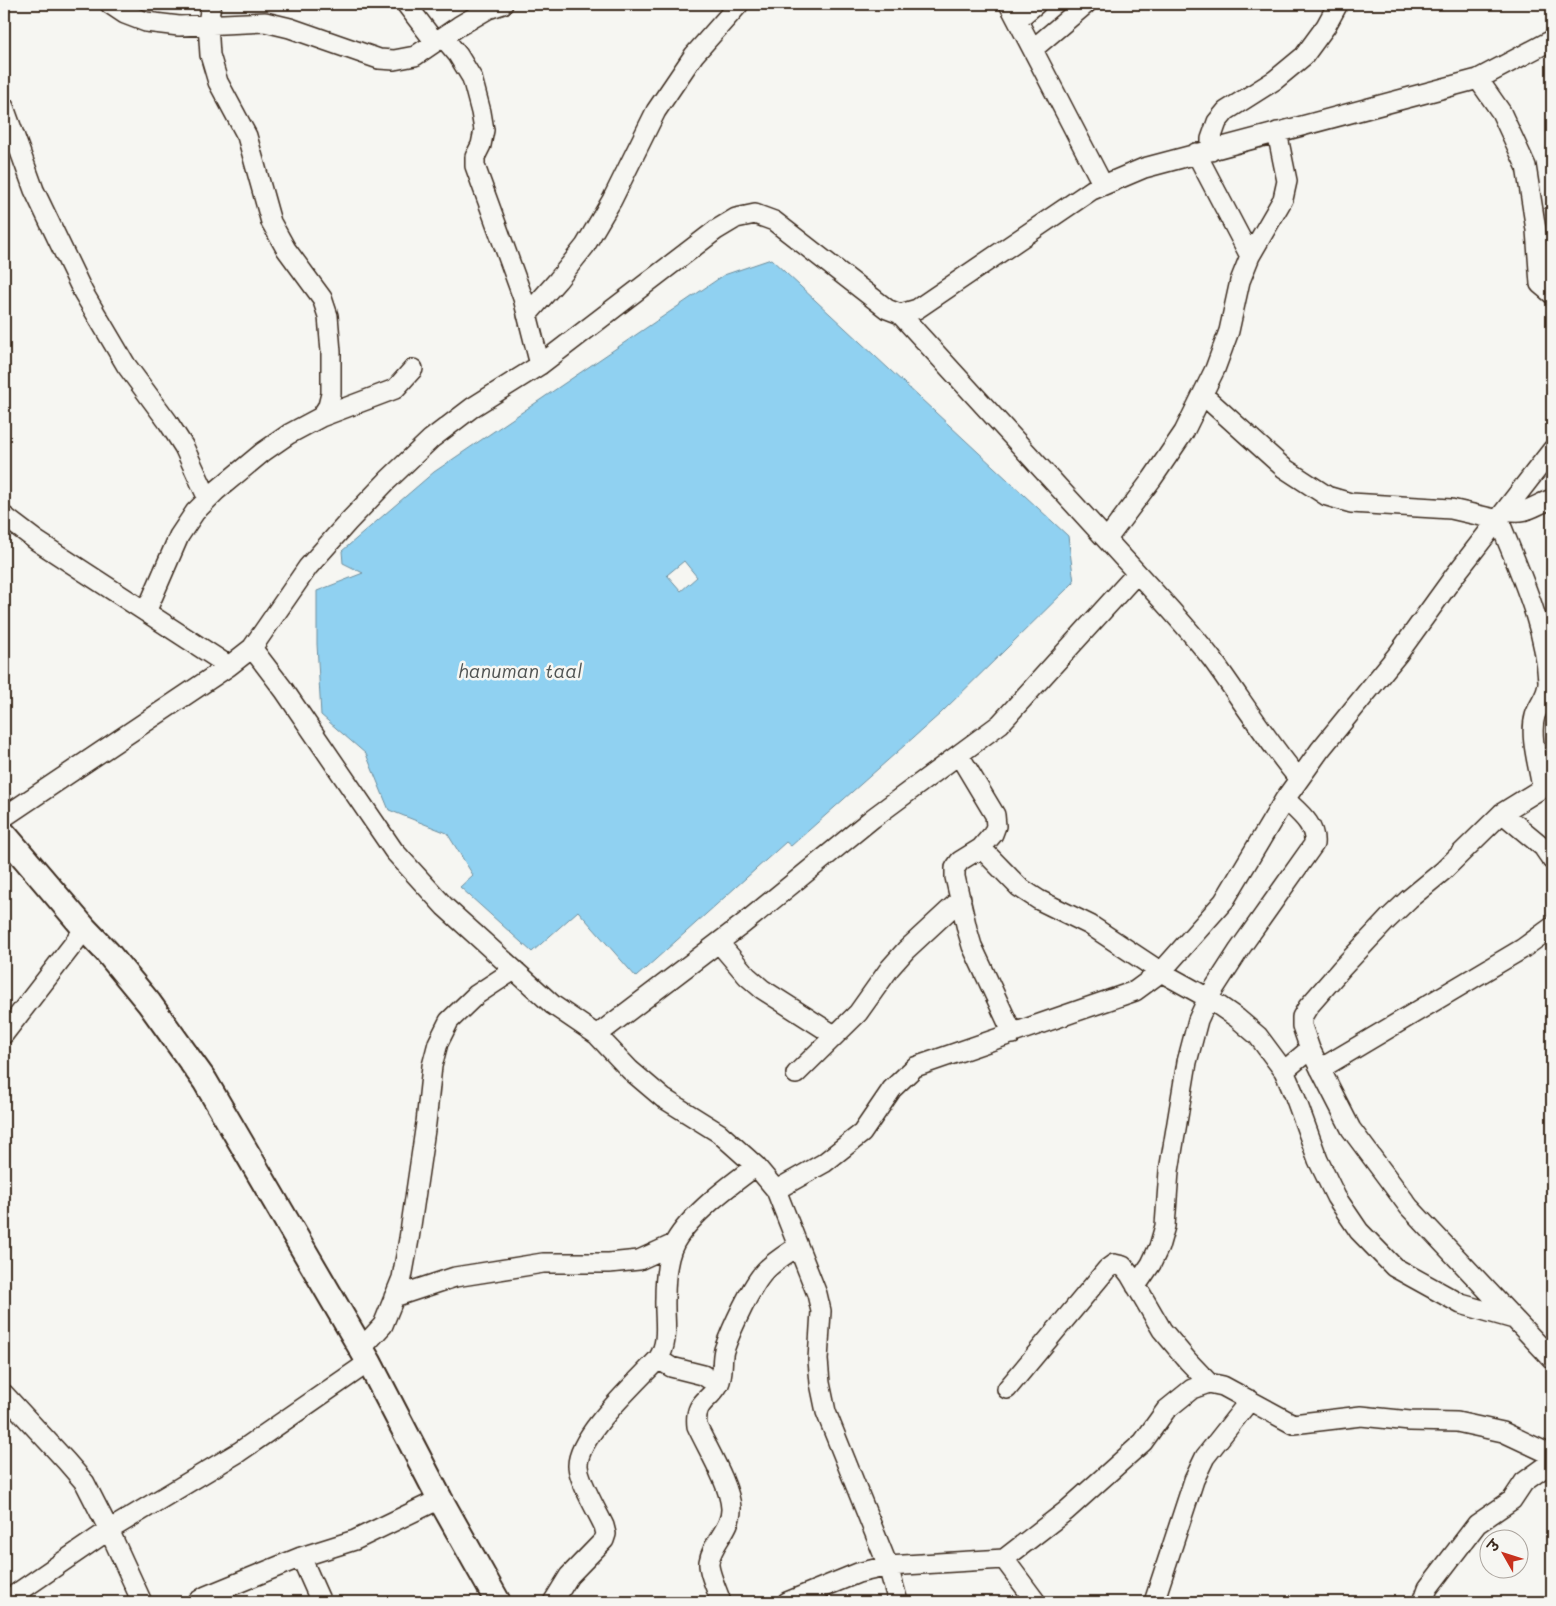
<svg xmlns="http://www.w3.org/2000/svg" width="1556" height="1606" viewBox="0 0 1556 1606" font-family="Mali,'Playpen Sans Deva',sans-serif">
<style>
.water{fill:#90d1f1;stroke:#6e8e9d;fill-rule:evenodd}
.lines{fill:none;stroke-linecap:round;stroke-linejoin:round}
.minor-casing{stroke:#3b2a1e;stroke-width:22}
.major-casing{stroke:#3b2a1e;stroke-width:28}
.minor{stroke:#f6f6f2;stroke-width:19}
.major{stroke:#f6f6f2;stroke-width:24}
.labels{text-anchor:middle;stroke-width:5;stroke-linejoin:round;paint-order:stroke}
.water-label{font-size:19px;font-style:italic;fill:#505453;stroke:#f6f6f2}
</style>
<rect width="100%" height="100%" fill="#f6f6f2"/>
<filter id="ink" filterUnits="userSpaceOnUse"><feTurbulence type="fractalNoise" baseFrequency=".02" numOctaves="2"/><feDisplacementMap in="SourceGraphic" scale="10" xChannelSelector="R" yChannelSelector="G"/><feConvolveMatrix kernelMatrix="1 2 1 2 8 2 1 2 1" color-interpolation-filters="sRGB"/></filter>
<g filter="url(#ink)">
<path class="water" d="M771 259 1068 536 1074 582 940 714 791 846 786 842 636 977 578 911 532 952 460 887 473 875 447 833 389 810 366 754 321 715 317 644V591L363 573 343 563 342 551 434 472 724 275ZM684 561 697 577 681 591 667 575Z"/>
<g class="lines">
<g class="minor-casing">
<path id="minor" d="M110 4 125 14 146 22 179 26 265 22 290 28 379 59 394 60 415 56 459 26 488 9 503 4
M406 4 435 42
M1009 4 1103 185
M1018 19 1036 4
M443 37 458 55 472 78 481 112 484 130 481 145 475 157V166L523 298 540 365
M1033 49 1086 4
M1478 79 1501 112 1526 166 1536 230 1540 284 1552 294
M4 107 34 190 83 292 126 365 168 422 184 447 208 499
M1211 151V139L1217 122 1226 111 1275 80 1304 56 1326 26 1338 4
M1196 153 1250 256
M527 315 558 280 585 246 612 200 656 111 694 55 739 4
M1203 395 1284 468 1327 496 1351 503 1451 509 1499 520C1519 572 1545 624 1548 681 1549 695 1539 703 1535 716 1529 736 1539 767 1542 788
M321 417 395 389 413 369
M1507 510C1527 515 1534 505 1552 499
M4 516 37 541 229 666
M1107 539 1152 479 1184 432 1215 369 1229 331 1240 281 1250 256 1283 199 1287 181 1277 132
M1137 573C1163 601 1189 629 1212 659 1241 699 1267 741 1299 779
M146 612 179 536 195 512 216 491 263 452 289 434 321 417 328 406 331 394V352L328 316 322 298 286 249 271 222 247 136 218 82 210 55 208 24 211 4
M252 648 284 690 394 851 445 907 553 1005 597 1035 630 1070 663 1098 719 1133 756 1166 776 1190 817 1294 821 1311 818 1360 820 1383 826 1412 888 1566 898 1602
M959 755 995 815 996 826 993 834 981 848 960 861 955 868V877L967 929 972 946 1013 1034
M1552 782 1502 813 1443 871 1409 899 1388 919 1342 968 1308 1007 1302 1017V1026L1310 1049 1351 1129 1409 1207 1552 1359
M1502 813 1543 847 1552 860
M4 817 229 666 252 648 308 567 348 522 388 480 431 439 473 407 540 365 716 230 736 218 755 214 774 221 887 309 900 314 917 309 1092 190 1144 168 1478 79 1552 40
M981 848 1019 887 1039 900 1090 925 1161 972 1208 998 1237 1018 1258 1036 1284 1071
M719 943 747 976 762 989 834 1035
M4 1034 85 929
M597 1035 743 924 873 818 1000 724 1137 573 900 314
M1310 1049 1284 1071 1294 1094 1318 1160 1336 1197 1359 1231 1394 1267 1461 1304 1514 1319
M1320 1069 1522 949 1552 927
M796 1074 858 1013 890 968 906 950 961 899
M776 1190 824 1163 862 1133 892 1089 915 1067 1135 991 1161 972 1224 901 1285 799 1320 750 1398 654 1455 575 1552 450
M1136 1286 1151 1264 1159 1247 1165 1226 1169 1171 1187 1062 1198 1020 1208 998 1239 950 1314 844C1316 824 1298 812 1285 799
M394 1297 455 1277 543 1263H609L639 1260 674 1244
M361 1349 383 1325 402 1278 409 1239 426 1123 432 1066 438 1043 449 1021 476 995 514 970
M658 1359 671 1367 703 1375 718 1385
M1007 1389 1107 1269 1114 1264 1123 1266 1130 1275 1162 1330 1188 1361 1209 1383
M4 1394 66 1461 85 1483 109 1530 142 1602
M301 1557 321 1602
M1004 1559 1036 1602
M4 1602 109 1530 239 1452 369 1362
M197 1602 206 1596 301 1557 355 1540 440 1499
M553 1602 569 1576 604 1540 606 1534 604 1526C597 1511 579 1481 578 1466 577 1436 638 1381 658 1359 670 1341 664 1320 665 1299 665 1281 666 1258 675 1242 691 1214 730 1185 756 1166
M721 1602C718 1592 708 1572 709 1562 712 1542 732 1529 731 1508 730 1485 707 1448 697 1426 694 1401 709 1402 719 1384 724 1373 721 1361 724 1350 731 1330 752 1283 767 1269 776 1260 788 1253 798 1246
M787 1602 858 1573 888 1566 1004 1559 1066 1511 1143 1442 1166 1410 1192 1389 1209 1383 1223 1386 1293 1424 1361 1416 1410 1421 1457 1422 1503 1432 1552 1455
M1154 1602 1194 1480 1205 1457 1250 1400
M1423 1602 1428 1588 1477 1524 1512 1500 1524 1482 1552 1462"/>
</g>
<g class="major-casing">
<path id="major" d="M4 834 85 929 107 952 149 1003 205 1081 369 1362 440 1499 498 1602"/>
</g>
<use href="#minor" class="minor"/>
<use href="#major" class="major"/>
</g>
</g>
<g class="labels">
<g class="water-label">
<text x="520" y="678">hanuman taal</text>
</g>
</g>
<rect width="1556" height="1606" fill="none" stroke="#f6f6f2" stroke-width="20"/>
<rect x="10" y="10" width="1536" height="1586" fill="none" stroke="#3b2a1e" stroke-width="2" filter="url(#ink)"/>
<g transform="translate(1504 1554) rotate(309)"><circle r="24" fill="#f6f6f2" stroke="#aba49d"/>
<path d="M0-4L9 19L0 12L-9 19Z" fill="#c8321e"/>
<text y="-8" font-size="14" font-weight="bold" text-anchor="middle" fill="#3b2a1e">उ</text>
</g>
</svg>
